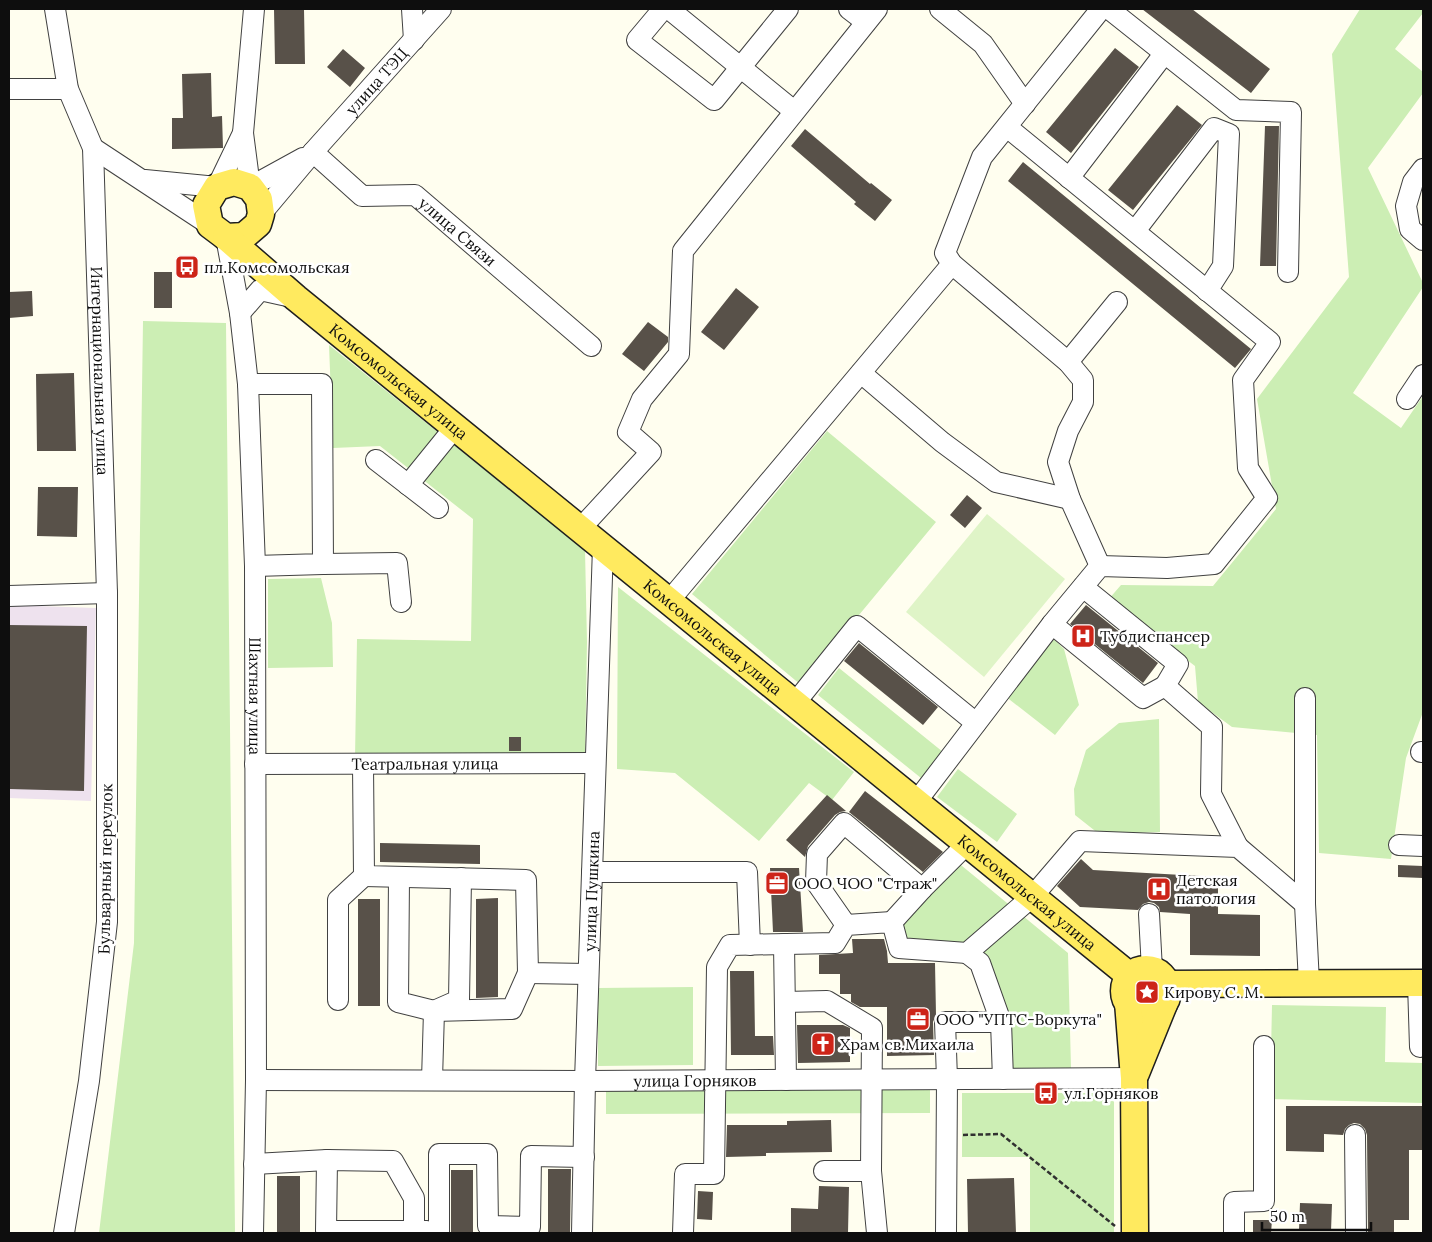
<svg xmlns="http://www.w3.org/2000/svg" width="1432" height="1242" viewBox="0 0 1432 1242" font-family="Lora,serif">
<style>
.industrial{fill:#eee2ee}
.green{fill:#cceeb4}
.pitch{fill:#dff4c7}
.building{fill:#585149}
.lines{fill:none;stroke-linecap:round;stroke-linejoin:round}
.minor-casing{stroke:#414141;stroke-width:22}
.major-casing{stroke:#1f1f1f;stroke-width:29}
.path{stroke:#303030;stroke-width:2.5;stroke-dasharray:5 2.5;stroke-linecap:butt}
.minor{stroke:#fff;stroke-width:20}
.major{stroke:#ffea5f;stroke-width:26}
.labels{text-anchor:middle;stroke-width:5;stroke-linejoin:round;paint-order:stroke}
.street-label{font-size:16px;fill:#0e0e0e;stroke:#fff}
.poi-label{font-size:16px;fill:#0e0e0e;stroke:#fff;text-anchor:start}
</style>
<rect width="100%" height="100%" fill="#fffeef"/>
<path class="industrial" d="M9 605 96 608 91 801 9 798Z"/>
<path class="green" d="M1360 9H1423V13L1395 49 1423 72V93L1368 168 1423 283V287L1353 393 1401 428 1423 396V712L1406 758 1391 859 1319 853 1317 735 1232 727 1198 702 1195 666 1108 600 1121 585 1213 586 1276 509 1257 399 1349 277 1332 54Z
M143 321 226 323 235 1233H99L134 943Z
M329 345 585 550 587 642 585 761 355 758 357 639 471 641 473 519 380 446 333 448Z
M827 431 936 522 801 685 692 594Z
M321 578 332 623 333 667 268 668V579Z
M618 587 854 772 832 800 809 783 759 841 675 773 617 769Z
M1051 636 1064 649 1079 705 1055 735 1005 696Z
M839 668 943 752 921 778 818 695Z
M1159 719 1160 832 1099 834 1075 815 1074 789 1086 750 1119 723Z
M958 769 1017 814 997 842 937 797Z
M956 861 1068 953 1071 1068 1007 1070 981 949 906 943 900 924Z
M693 987V1065L598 1066V988Z
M1272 1005 1386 1007 1385 1062 1423 1063V1103L1270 1099Z
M930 1087V1113L606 1114V1089Z
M962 1093H1114V1233H1030V1157H962Z"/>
<path class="pitch" d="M987 514 1065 579 984 677 906 612Z"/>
<path class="building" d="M274 9H304L305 64H275Z
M1142 9H1192L1270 69 1251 93Z
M1115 48 1139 67 1071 153 1046 132Z
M343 49 365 68 350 87 327 67Z
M211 73 212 117 222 116 223 148 172 149V118H183L182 74Z
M1177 105 1202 125 1133 210 1108 190Z
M1265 126H1279L1276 266H1260Z
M805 129 870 184 871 183 892 200 875 221 854 204 856 202 791 146Z
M1023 162 1251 349 1235 368 1008 181Z
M154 272H172V308H154Z
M736 288 759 307 724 350 701 332Z
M32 291 33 316 9 318V292Z
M648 322 668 337V342L644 371 622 354Z
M74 373 76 451H37L36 374Z
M38 487H78L77 537 37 536Z
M967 495 982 508 965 528 950 515Z
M1086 605 1158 663 1143 683 1070 624Z
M9 625 87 626 84 791 9 789Z
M859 643 938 707 923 725 844 661Z
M509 737H521V751H509Z
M865 791 943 852 923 872 849 812Z
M827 795 846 811 840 812 835 815 808 846 805 857 786 840Z
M380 843 480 845V864L380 862Z
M1081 859 1093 870 1218 877V914L1260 915V956L1190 955V914L1160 912 1159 907 1154 903 1149 902 1143 904 1138 910 1080 907 1057 886Z
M1398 865 1423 866V878L1398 877Z
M770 868H799L803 932H773Z
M498 898V997L476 998V899Z
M358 899H380V1006H358Z
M852 939H884L887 951 888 963H935L936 1015 933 1022 934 1055 887 1056V1007H860L851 1002V994H840V974H819V955L853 953Z
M730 971H754L755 1036H773L774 1055H731Z
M797 1025H843L850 1028V1062L798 1063Z
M1286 1106H1423V1150H1409V1220H1394V1233H1368L1367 1135 1365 1129 1360 1124 1354 1123 1349 1125 1345 1129 1343 1135 1324 1134V1152L1286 1151Z
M831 1120 832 1152 766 1153V1156L726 1157 727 1125H787V1121Z
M548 1169H571L570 1233H548Z
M451 1170H473V1233H451Z
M277 1176H300V1233H277Z
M1014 1178 1016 1233H968L967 1179Z
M819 1186 849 1187 848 1233H791V1208L818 1209Z
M698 1191 713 1192 712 1220 697 1219Z
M1300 1203 1332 1204 1331 1231 1299 1230Z
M1253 1220H1272L1271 1233H1253Z"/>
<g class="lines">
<g class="minor-casing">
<g id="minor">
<path id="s1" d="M55 9 68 89 93 148 107 593V922L89 1081 64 1233"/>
<path d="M254 9 243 133 250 187 303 158"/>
<path d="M412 9 414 40"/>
<path d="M663 9 637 40 714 100 788 9"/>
<path d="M669 9 794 111"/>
<path d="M849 9 866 22"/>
<path d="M940 9 983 44 1025 104"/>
<path d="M1109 9 1236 110 1291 112 1288 272"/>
<path d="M9 89H68"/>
<path d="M93 148 210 225"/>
<path id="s2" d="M313 152 362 196 415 195 591 346"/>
<path d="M1423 169 1413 182 1406 206 1410 229 1423 240"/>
<path d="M1069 178 1164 54"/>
<path d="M145 180 217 187 243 133"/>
<path id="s3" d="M261 214 313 152 441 9"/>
<path d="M1135 231 1214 128 1229 134 1223 266 1207 291"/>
<path id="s4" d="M226 237 240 313 248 384 255 566 256 1080 253 1233"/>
<path d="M240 313 260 290 296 298"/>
<path d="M1068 362 1117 302"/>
<path d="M861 373 942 442 996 482 1070 499"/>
<path d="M248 384H322L323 564 255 566"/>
<path d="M1407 399 1423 375"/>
<path d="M376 460 438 508"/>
<path d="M408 485 455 427"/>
<path d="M580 529 651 452 628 432 642 399 679 354 683 251 877 9"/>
<path d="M323 564 397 563 401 602"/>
<path d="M1100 566 1070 499 1058 462 1068 431 1083 402V380L1068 362 952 264 945 253 982 157 1101 9"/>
<path d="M1083 587 1178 664 1165 686 1212 727 1211 794 1238 847"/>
<path d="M9 596 107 593"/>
<path d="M669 601 952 264"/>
<path d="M1052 624 1143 698 1165 686"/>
<path d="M1305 698V904L1309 983"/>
<path d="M795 703 857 626 976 723"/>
<path d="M1421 752H1423"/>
<path id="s5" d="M255 764 595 763"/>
<path d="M363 764 364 876 526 880 528 973 588 974"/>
<path d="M916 802 1052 624 1100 566 1167 568 1214 564 1267 498 1248 468 1243 380 1270 342 1007 127"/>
<path d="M1399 845 1423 846"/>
<path d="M592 872H747L750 945"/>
<path d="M399 877 398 1002 434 1011 512 1009 528 973"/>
<path d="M1149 914 1152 970"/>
<path d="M892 922 922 889"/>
<path d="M846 925 816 882 817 854 844 823 922 889 967 844"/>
<path d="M784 944 786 1080"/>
<path d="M967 953 980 963 1001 1022 1003 1079"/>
<path d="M1418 983 1420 1047"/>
<path d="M338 1000V900L364 876"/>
<path d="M785 1002 827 1001 872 1028 871 1171 877 1233"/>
<path id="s6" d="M256 1080 585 1081 1134 1078"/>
<path d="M432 1080 434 1011 459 1000 461 878"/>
<path d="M1355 1135 1356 1233"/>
<path d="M327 1160 326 1231H427"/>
<path d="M254 1164 327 1160 393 1161 414 1198V1231"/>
<path d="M824 1171H871"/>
<path d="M439 1233V1154H487L488 1226 530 1227 531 1156 584 1157"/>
<path id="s7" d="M582 1233 585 1081 603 547"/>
<path d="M683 1233 685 1174H714L717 967 730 945 835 943 846 925 892 922 899 948 967 953 1032 897 1080 841 1238 847 1305 904"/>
<path d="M946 1233 947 1079 945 1022H1001"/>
<path d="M1234 1233V1202L1264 1201V1046"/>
</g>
</g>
<g class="major-casing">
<g id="major">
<path d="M234 182 250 187 259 199 261 214 258 224 244 236 226 237 210 225 206 205 217 187Z"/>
<path id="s8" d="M226 237 296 298 1130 976"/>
<circle cx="1146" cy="991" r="22"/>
<path d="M1167 984 1423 983"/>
<path d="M1128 1002 1134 1078 1135 1233"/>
<path d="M1136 1073 1164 1004"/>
</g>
</g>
<path class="path" d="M963 1135 1001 1134 1115 1226"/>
<use href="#minor" class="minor"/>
<use href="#major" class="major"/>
</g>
<defs>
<g id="bus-square" transform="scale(1.25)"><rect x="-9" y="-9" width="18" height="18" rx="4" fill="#cd2418" stroke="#fff"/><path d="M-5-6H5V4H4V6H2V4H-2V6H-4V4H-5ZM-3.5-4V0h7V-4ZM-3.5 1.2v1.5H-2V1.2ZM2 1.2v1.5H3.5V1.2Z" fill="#fff"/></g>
<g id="hospital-square" transform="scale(1.25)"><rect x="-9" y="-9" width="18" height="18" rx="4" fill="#cd2418" stroke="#fff"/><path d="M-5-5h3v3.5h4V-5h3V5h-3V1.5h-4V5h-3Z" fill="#fff"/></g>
<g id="office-square" transform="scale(1.25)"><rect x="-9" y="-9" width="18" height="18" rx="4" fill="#cd2418" stroke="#fff"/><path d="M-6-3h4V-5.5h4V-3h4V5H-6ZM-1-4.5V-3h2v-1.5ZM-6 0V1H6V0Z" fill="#fff"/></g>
<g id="sight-square" transform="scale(1.25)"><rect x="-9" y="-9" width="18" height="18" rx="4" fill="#cd2418" stroke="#fff"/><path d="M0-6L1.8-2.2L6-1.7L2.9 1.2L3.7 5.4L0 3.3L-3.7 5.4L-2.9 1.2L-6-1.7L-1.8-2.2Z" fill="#fff"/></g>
<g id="church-square" transform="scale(1.25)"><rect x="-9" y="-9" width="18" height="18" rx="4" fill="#cd2418" stroke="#fff"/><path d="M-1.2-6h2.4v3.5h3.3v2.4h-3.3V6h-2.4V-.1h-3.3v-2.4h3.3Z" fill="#fff"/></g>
</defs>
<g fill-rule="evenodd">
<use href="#bus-square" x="187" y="267"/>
<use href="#hospital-square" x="1083" y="636"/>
<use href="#office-square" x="777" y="883"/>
<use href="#hospital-square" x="1159" y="889"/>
<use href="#sight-square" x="1147" y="992"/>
<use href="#office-square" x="918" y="1019"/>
<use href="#church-square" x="823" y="1044"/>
<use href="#bus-square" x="1046" y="1093"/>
</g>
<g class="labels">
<g class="street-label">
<text dy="6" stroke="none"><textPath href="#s3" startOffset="176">улица ТЭЦ</textPath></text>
<text dy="6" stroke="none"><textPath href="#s2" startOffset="175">улица Связи</textPath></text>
<text dy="6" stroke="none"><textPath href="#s1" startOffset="368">Интернациональная улица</textPath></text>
<text dy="6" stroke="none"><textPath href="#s8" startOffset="225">Комсомольская улица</textPath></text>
<text dy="6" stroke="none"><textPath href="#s8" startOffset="630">Комсомольская улица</textPath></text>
<text dy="6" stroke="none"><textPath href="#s4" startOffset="461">Шахтная улица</textPath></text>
<text dy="6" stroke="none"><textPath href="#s5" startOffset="170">Театральная улица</textPath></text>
<text transform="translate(105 869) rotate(-89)" y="6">Бульварный переулок</text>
<text dy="6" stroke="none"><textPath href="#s7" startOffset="342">улица Пушкина</textPath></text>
<text dy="6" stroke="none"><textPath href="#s8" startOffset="1035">Комсомольская улица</textPath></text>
<text dy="6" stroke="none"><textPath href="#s6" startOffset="439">улица Горняков</textPath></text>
</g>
<g class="poi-label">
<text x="204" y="273">пл.Комсомольская</text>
<text x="1100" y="642">Тубдиспансер</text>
<text x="1176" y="886">Детская<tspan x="1176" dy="18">патология</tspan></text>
<text x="794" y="889">ООО ЧОО "Страж"</text>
<text x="1164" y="998">Кирову С. М.</text>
<text x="936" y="1025">ООО "УПТС-Воркута"</text>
<text x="840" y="1050">Храм св.Михаила</text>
<text x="1064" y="1099">ул.Горняков</text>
</g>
</g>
<rect width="1432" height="1242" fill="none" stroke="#0e0e0e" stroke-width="20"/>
<path d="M1262 1222v8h109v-8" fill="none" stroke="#0e0e0e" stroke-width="2.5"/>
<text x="1270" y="1222" font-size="15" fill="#0e0e0e" stroke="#ffffff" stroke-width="4" paint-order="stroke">50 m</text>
</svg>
